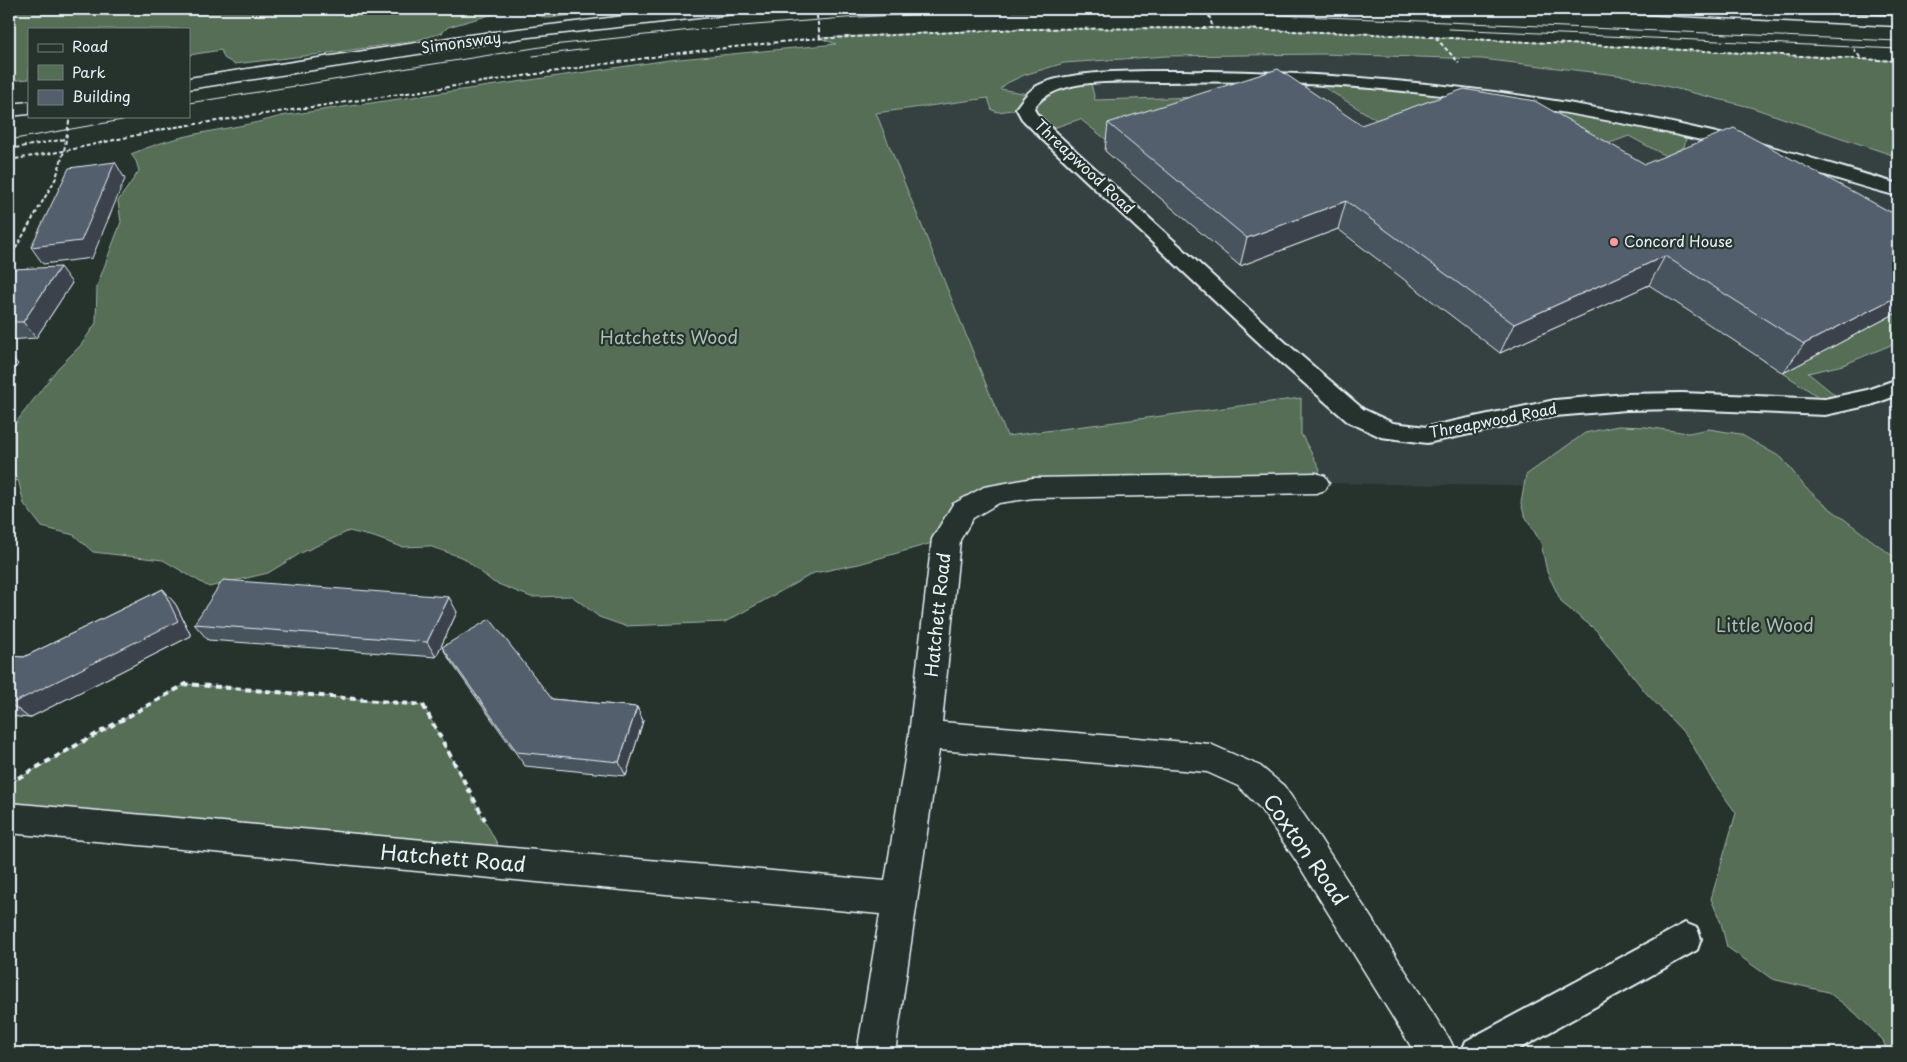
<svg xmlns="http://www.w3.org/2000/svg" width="1907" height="1062" viewBox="0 0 1907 1062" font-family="'Playpen Sans',sans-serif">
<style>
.built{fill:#344040}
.green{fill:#546e55;stroke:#9eb0a6}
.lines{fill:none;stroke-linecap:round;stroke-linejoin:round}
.service-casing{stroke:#e8f1f8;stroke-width:4}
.minor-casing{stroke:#e8f1f8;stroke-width:3}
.tertiary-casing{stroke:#e8f1f8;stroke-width:3}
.path-far1{stroke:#e8f1f8;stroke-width:2;stroke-dasharray:4 2.5;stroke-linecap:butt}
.path{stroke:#e8f1f8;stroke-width:4;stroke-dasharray:6 4.5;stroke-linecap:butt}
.service{fill:#26332d;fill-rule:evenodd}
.minor{fill:#26332d;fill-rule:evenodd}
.tertiary{fill:#26332d;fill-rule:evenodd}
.tram{stroke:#e8f1f8;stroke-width:1}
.wall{fill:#47525d;stroke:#e8f1f8}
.shaded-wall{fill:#3a424c;stroke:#e8f1f8}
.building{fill:#535f6c;stroke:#e8f1f8}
.poi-dot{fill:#ff9aa2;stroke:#26332d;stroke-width:2}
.labels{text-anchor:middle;stroke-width:4.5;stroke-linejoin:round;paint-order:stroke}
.far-street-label{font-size:15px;fill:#e8f1f8;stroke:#26332d}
.far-poi-label{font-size:15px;fill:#e8f1f8;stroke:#26332d;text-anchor:start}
.park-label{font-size:18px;fill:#adbdb7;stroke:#26332d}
.street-label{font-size:18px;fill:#e8f1f8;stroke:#26332d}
.near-street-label{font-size:21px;fill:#e8f1f8;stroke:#26332d}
</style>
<rect width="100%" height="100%" fill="#26332d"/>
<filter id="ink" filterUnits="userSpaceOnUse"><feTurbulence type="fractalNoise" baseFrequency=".02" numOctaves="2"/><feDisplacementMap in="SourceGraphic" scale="10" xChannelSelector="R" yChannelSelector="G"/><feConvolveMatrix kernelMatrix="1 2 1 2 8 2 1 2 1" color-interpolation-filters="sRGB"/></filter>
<g filter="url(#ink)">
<path class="built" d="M1322 54 1482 59 1625 76 1750 107 1898 157V786L1575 487 1316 483 1033 488 972 431 848 85 1051 64 1166 56Z"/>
<path class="green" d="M9 9H656L594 12 549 18 519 11H504L448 27 442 33 414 41 330 53 234 64 224 58 221 50 189 55V29H29V79L9 81Z
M1213 28 1373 34 1898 61V157L1750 107 1625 76 1482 59 1322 54 1166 56 1064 63 1024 75 1007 83 1000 89 1033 95 1090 80 1095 100 1271 95 1117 148 1080 119 1044 131 1025 108 998 112 992 110 988 98 876 113 1007 436 1301 398V434L1320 469 1316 483 993 494 946 539 859 564 814 573 725 622 625 626 599 617 572 596 531 597 493 582 464 558 429 546 402 547 374 537 349 531 301 553 268 573 209 587 163 560 93 552 74 535 42 527 24 504 19 483 9 464V433L14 425 58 368 81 345 96 323 97 286 121 222 118 201 139 171 136 161 131 154C148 147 165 141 183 137 215 129 249 126 281 116L669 60 836 44 820 38 1020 29Z
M1298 77 1380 83 1688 131 1684 147 1666 156 1629 136 1572 157 1401 135 1317 83 1301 88 1299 86Z
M1898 312V342L1843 365 1808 373 1845 403 1832 406 1783 373Z
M1618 426 1646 427 1688 433 1709 429 1740 434 1782 458 1805 487 1824 504 1898 560V1053H1887L1883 1040 1854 1012 1828 992 1772 979 1727 947 1721 923 1711 899 1736 813 1711 778 1688 737 1647 694 1596 630 1562 603 1547 572 1541 543 1524 514 1521 503 1526 475 1585 433Z
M186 684 423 705 508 864 9 818V784Z"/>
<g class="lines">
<g class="service-casing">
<path id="service" d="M1210 71C1379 74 1547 93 1712 132 1775 146 1836 166 1898 184V196C1835 180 1774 157 1710 142 1531 100 1347 78 1164 82 1128 82 1055 75 1034 108L1036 113 1056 133 1285 342 1363 409 1393 423 1427 427 1555 400 1626 394 1682 393 1825 399 1867 390 1898 379V395L1871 405 1825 415 1682 409 1626 410 1555 416 1427 443 1381 437 1347 421 1269 352 1044 141 1022 119 1016 108C1023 99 1028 91 1037 86 1074 67 1166 72 1210 71Z
M1685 923 1697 928 1701 939 1697 950 1512 1053H1461L1466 1041Z"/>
</g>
<g class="minor-casing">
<path id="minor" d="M1316 473 1325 476 1329 483 1325 490 1316 493 1033 498 999 503 973 518 960 540 942 722 1210 744 1260 766 1284 786 1319 837 1450 1040 1456 1053H1415L1295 859 1260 808 1238 786 1207 772 939 750 895 1053H857L880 914 9 833V803L885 881 909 735 932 539 953 504 984 487 1033 478Z"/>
</g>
<g class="tertiary-casing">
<path id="tertiary" d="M682 9H742L740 13 734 14 529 37 189 89V78L461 36Z
M1635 9H1746L1898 16V26L1643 14 1637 13Z
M29 102V114L9 116V104Z"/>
</g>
<path class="path-far1" d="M816 9 820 38
M1207 9 1213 28
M1436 38 1459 63
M1854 49 1862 60
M9 149 66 139
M9 160 64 151 169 128 680 53 808 39 1020 29 1213 28 1373 34 1898 61
M9 260 56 178 64 151 70 116"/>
<path class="path" d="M18 778 186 684 423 705 485 820"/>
<use href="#service" class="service"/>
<use href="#minor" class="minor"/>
<use href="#tertiary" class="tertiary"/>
<path class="tram" d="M1449 29 1898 49
M533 56 588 49
M189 103 553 45 691 30 858 17 981 11 1207 12 1898 41
M9 140 145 116"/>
</g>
<path class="wall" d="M1108 123 1361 125 1898 312 1783 373 1649 285 1500 353 1338 229 1240 266 1105 151Z
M9 276 72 283 36 338 9 340Z
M163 589 176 605 191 636 29 718 9 716V656L24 657Z
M457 612 436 657 208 640 194 624Z
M442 647 552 699 637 707 643 721 626 776 525 766 451 662Z"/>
<path class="shaded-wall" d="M115 162 125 179 92 258 43 264 31 247Z
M1346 201 1338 229 1240 266 1247 238Z
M1665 256 1649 285 1500 353 1514 324Z
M60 267 72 283 36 338 23 322Z
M1898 296V312L1783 373 1804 344Z
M9 354 18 364 9 377Z
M163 589 176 605 191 636 29 718 11 704Z
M449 597 457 612 436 657 427 642Z
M637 707 643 721 626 776 619 762Z"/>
<path class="building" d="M1278 69 1361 125 1464 89 1535 101 1645 164 1734 128 1898 216V296L1804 344 1665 256 1514 324 1346 201 1247 238 1108 123Z
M115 162 81 241 31 247 69 168Z
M60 267 23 322H9V276L13 269Z
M223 580 449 597 427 642 194 624Z
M163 589 178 621 11 704 9 703V656L24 657Z
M490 619 552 699 637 707 619 762 517 752 442 647Z"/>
</g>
<circle class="poi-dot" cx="1614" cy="242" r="5"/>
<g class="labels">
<g class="far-street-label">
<text transform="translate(461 43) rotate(-8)" y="5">Simonsway</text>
<text transform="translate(1084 167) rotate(43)" y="5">Threapwood Road</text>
<text transform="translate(1493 421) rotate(-11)" y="5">Threapwood Road</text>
</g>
<g class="far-poi-label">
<text x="1624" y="247">Concord House</text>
</g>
<g class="park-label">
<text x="669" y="344">Hatchetts Wood</text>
<text x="1765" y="632">Little Wood</text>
</g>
<g class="street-label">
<text transform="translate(938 615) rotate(-84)" y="6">Hatchett Road</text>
</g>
<g class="near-street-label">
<text transform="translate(1305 850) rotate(55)" y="7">Coxton Road</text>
<text transform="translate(453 859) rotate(5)" y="7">Hatchett Road</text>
</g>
</g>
<rect width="1907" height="1062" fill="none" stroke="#26332d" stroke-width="30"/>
<rect x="15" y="15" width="1877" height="1032" fill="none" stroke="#e8f1f8" stroke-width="2" filter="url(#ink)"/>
<rect x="28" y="28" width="162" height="90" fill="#26332d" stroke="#747f7e"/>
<rect x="38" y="44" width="25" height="8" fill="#26332d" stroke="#747f7e"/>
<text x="72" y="52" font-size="15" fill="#e8f1f8">Road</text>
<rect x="38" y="65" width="25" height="15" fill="#546e55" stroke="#747f7e"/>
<text x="72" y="78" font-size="15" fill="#e8f1f8">Park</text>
<rect x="38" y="90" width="25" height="15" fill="#535f6c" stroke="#747f7e"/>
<text x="72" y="102" font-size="15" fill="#e8f1f8">Building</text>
</svg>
